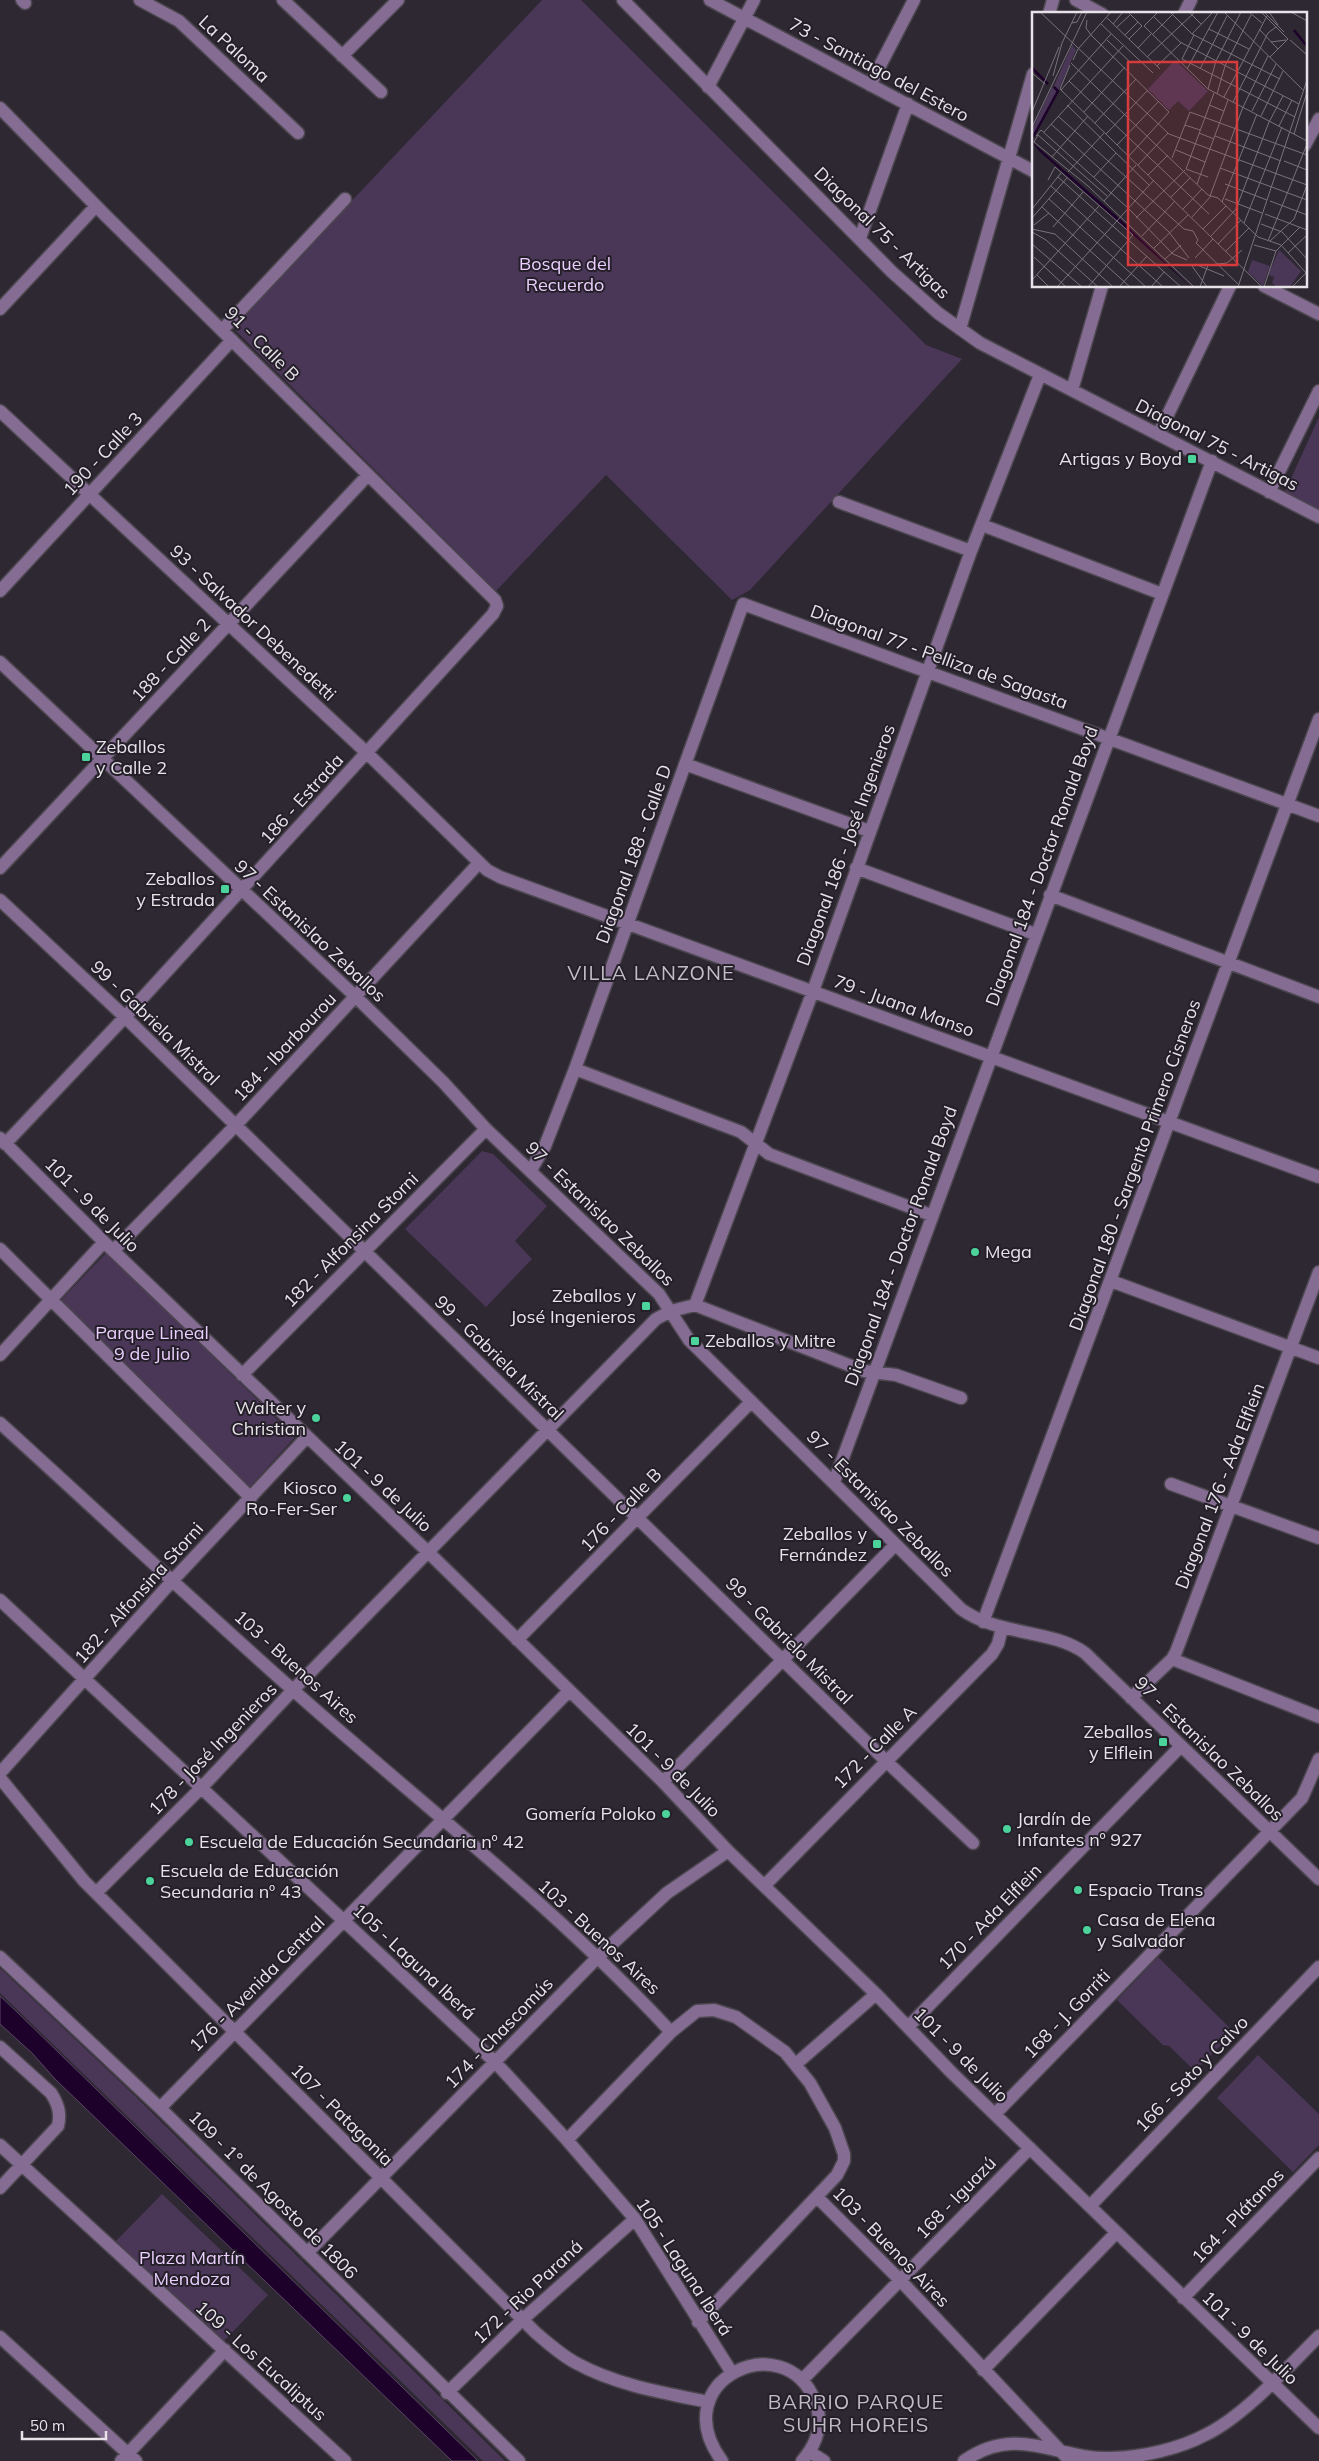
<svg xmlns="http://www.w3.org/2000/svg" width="1319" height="2461" viewBox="0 0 1319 2461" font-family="Mulish,sans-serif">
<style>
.green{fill:#4a3757}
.water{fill:#1d012b;stroke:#5a4564}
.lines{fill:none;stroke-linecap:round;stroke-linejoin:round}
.minor-casing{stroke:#4c464f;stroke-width:15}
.minor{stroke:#846c93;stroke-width:12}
.poi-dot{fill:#4cd39b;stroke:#241f28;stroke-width:2}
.labels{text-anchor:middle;stroke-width:4;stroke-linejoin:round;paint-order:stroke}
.street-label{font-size:18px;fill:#e7e3e9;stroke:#241f28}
.park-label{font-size:18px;fill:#eacefd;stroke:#241f28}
.poi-label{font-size:18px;fill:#e7e3e9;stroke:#241f28;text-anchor:end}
.quarter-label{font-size:20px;letter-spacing:1px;fill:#c2bbc8;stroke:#241f28}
.inset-river{fill:none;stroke:#1d012b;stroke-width:2.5}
.inset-road{fill:none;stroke:#78737b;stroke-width:1}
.view{fill:#d83b3b;fill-opacity:0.15;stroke:#d83b3b;stroke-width:2.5}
.inset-edge{fill:none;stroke:#e7e3e9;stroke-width:2.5}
</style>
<rect width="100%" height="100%" fill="#2e2832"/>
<path class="green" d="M542 0H581L926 345 962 359 750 590 732 600 606 475 496 591 236 331 235 324Z
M1319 417V514L1283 496Z
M482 1151 493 1154 547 1206 515 1241 532 1259 486 1307 405 1229Z
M107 1252 295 1437 250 1487 60 1301Z
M1158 1957 1234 2032 1195 2071 1169 2046 1163 2045 1117 2000Z
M0 1968 134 2095 505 2461H483L0 1993Z
M1258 2055 1319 2114V2145L1293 2172 1217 2098Z
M162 2194 268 2295 222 2343 116 2241Z"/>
<path class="water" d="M0 1996 18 2013 478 2461H452L55 2079 32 2053 0 2024Z"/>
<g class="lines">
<g class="minor-casing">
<path id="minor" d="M22 0 25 3
M140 0 179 21 298 133
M283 0 381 92
M623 0 892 272 938 313 980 343 1319 517
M710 0 1033 171
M1076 0 1102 14
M1049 14 1053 0
M1184 14 1191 0
M342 56 398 0
M870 85 914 0
M708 87 754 0
M0 108 105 215 495 600 497 606 493 614 125 1017 5 1144
M1305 145 1319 119
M860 238 908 104
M1264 286 1319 314
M0 309 96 206
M223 329 345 199
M960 329 1033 74
M1072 390 1102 286
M0 411 367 753 487 870 500 877 1319 1177
M1159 433 1230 286
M1269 492 1319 391
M839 502 971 551
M982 525 1162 594
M0 591 232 340
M0 662 356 997 443 1082 486 1129 659 1294 689 1340 961 1609C998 1636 1052 1629 1085 1653L1319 1879
M685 764 869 831
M0 868 368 475
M856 868 1035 934
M1050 895 1319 997
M0 900 125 1017 886 1761 973 1843
M575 1069 741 1132 769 1154 931 1215
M0 1138 104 1242 428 1552 663 1782 728 1851 876 1994 952 2073 1319 2428
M531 1170 545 1146 575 1069 743 604 1319 816
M0 1249 251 1498
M113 1251 236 1125 479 863
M1111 1281 1319 1358
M695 1305 813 991 971 551 1040 375
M695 1305 864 1371 896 1375 961 1398
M0 1355 104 1242
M242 1375 486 1129
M0 1423C98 1512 194 1602 293 1690 420 1803 555 1907 671 2032L697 2011 714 2010 736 2017 785 2052 810 2083 835 2128 844 2154V2161L837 2175 698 2322
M834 1482 1212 461
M1171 1484 1319 1538
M0 1600 495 2062 567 2140 635 2219 732 2373
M983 1622 1319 719
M517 1640 750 1403
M1172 1659 1319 1717
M1131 1698 1172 1659 1176 1652 1319 1272
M0 1773 173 1580 306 1438
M0 1778 84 1881 536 2333C549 2344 561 2355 576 2363 616 2385 664 2393 709 2402
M663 1782 895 1545
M765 1885 992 1654 998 1644 1002 1628
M96 1893 203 1786 293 1690 656 1319 671 1311 695 1305
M0 1957 160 2108 519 2461
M908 2027 1181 1746
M0 2047 51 2093C58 2104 61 2113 58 2126L0 2188
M796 2064 876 1994
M160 2108 568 1692
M995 2114 1302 1798 1319 1759
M567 2140 671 2032
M0 2145 345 2461
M817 2197 900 2280 1070 2461
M1090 2206 1319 1967
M307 2253 598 1957 667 1893 728 1851
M1183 2298 1319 2158
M0 2337 136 2461
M983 2370 1116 2233
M802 2380 1030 2148
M447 2393 522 2320 635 2219
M810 2452 824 2461
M121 2461 225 2350
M722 2461C663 2381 784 2324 815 2401 824 2423 817 2444 802 2461
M964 2461C1018 2423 1057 2460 1111 2458 1143 2457 1179 2449 1207 2434 1245 2415 1288 2367 1319 2336"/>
</g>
<use href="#minor" class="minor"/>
</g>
<g class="poi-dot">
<rect x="1187" y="454" width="10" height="10" rx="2.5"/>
<rect x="81" y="752" width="10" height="10" rx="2.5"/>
<rect x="220" y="884" width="10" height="10" rx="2.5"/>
<circle cx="975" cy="1252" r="5"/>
<rect x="641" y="1301" width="10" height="10" rx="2.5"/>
<rect x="690" y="1336" width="10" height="10" rx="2.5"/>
<circle cx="316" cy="1418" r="5"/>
<circle cx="347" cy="1498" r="5"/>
<rect x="872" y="1539" width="10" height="10" rx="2.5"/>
<rect x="1158" y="1737" width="10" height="10" rx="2.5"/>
<circle cx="666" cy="1814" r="5"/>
<circle cx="1007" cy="1829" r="5"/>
<circle cx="189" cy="1842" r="5"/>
<circle cx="150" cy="1881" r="5"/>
<circle cx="1078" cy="1890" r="5"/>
<circle cx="1087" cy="1930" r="5"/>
</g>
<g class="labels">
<g class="street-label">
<text transform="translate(234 49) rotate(43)" y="6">La Paloma</text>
<text transform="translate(879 70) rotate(28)" y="6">73 - Santiago del Estero</text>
<text transform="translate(882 233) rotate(44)" y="6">Diagonal 75 - Artigas</text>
<text transform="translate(262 344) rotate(45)" y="6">91 - Calle B</text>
<text transform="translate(1217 445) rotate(27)" y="6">Diagonal 75 - Artigas</text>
<text transform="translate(103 454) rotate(-47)" y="6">190 - Calle 3</text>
<text transform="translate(253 623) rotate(43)" y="6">93 - Salvador Debenedetti</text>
<text transform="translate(939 657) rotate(20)" y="6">Diagonal 77 - Pelliza de Sagasta</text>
<text transform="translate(171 660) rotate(-47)" y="6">188 - Calle 2</text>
<text transform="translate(302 799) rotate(-48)" y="6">186 - Estrada</text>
<text transform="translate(846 845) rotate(-70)" y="6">Diagonal 186 - José Ingenieros</text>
<text transform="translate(634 854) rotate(-70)" y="6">Diagonal 188 - Calle D</text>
<text transform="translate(1042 866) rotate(-70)" y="6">Diagonal 184 - Doctor Ronald Boyd</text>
<text transform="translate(310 931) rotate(43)" y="6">97 - Estanislao Zeballos</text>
<text transform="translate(904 1006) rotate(20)" y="6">79 - Juana Manso</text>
<text transform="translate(155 1023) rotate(44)" y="6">99 - Gabriela Mistral</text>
<text transform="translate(285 1047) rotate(-47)" y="6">184 - Ibarbourou</text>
<text transform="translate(1135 1165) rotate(-70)" y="6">Diagonal 180 - Sargento Primero Cisneros</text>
<text transform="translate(92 1205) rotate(45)" y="6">101 - 9 de Julio</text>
<text transform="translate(600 1214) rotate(44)" y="6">97 - Estanislao Zeballos</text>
<text transform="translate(351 1240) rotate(-45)" y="6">182 - Alfonsina Storni</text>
<text transform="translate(901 1246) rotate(-70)" y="6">Diagonal 184 - Doctor Ronald Boyd</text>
<text transform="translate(499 1358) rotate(44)" y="6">99 - Gabriela Mistral</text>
<text transform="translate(383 1486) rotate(43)" y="6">101 - 9 de Julio</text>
<text transform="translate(1220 1486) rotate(-69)" y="6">Diagonal 176 - Ada Elflein</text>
<text transform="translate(880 1504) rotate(45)" y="6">97 - Estanislao Zeballos</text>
<text transform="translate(621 1510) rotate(-46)" y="6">176 - Calle B</text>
<text transform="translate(139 1593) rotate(-48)" y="6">182 - Alfonsina Storni</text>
<text transform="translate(789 1641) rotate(45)" y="6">99 - Gabriela Mistral</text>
<text transform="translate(296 1667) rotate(42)" y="6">103 - Buenos Aires</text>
<text transform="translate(875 1747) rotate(-45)" y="6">172 - Calle A</text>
<text transform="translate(213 1749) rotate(-46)" y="6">178 - José Ingenieros</text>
<text transform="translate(1209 1749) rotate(44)" y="6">97 - Estanislao Zeballos</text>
<text transform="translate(673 1770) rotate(45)" y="6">101 - 9 de Julio</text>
<text transform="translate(990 1917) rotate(-46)" y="6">170 - Ada Elflein</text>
<text transform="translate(599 1937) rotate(43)" y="6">103 - Buenos Aires</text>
<text transform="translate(414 1962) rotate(43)" y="6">105 - Laguna Iberá</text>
<text transform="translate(257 1984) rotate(-45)" y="6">176 - Avenida Central</text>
<text transform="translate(1067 2014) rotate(-46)" y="6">168 - J. Gorriti</text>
<text transform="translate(499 2033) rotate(-46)" y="6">174 - Chascomús</text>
<text transform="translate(961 2055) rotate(45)" y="6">101 - 9 de Julio</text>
<text transform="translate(1192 2074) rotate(-46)" y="6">166 - Soto y Calvo</text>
<text transform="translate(342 2115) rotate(45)" y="6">107 - Patagonia</text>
<text transform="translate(273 2195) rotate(45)" y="6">109 - 1° de Agosto de 1806</text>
<text transform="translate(956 2198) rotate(-46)" y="6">168 - Iguazú</text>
<text transform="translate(1238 2216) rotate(-46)" y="6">164 - Plátanos</text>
<text transform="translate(891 2247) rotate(46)" y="6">103 - Buenos Aires</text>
<text transform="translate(684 2267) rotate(57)" y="6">105 - Laguna Iberá</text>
<text transform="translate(528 2292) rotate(-43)" y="6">172 - Rio Paraná</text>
<text transform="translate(1250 2338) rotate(44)" y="6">101 - 9 de Julio</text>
<text transform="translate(261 2361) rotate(42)" y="6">109 - Los Eucaliptus</text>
</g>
<g class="park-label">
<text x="565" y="270">Bosque del<tspan x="565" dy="21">Recuerdo</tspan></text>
<text x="152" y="1339">Parque Lineal<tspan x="152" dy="21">9 de Julio</tspan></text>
<text x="192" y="2264">Plaza Martín<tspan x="192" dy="21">Mendoza</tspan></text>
</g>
<g class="poi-label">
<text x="1182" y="465">Artigas y Boyd</text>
<text x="96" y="753" text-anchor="start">Zeballos<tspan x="96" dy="21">y Calle 2</tspan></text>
<text x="215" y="885">Zeballos<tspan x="215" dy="21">y Estrada</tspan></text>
<text x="985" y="1258" text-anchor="start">Mega</text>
<text x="636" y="1302">Zeballos y<tspan x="636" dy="21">José Ingenieros</tspan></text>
<text x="705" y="1347" text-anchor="start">Zeballos y Mitre</text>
<text x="306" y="1414">Walter y<tspan x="306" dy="21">Christian</tspan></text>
<text x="337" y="1494">Kiosco<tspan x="337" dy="21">Ro-Fer-Ser</tspan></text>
<text x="867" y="1540">Zeballos y<tspan x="867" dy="21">Fernández</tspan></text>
<text x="1153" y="1738">Zeballos<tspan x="1153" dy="21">y Elflein</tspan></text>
<text x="656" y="1820">Gomería Poloko</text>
<text x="1017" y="1825" text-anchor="start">Jardín de<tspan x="1017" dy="21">Infantes nº 927</tspan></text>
<text x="199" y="1848" text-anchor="start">Escuela de Educación Secundaria nº 42</text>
<text x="160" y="1877" text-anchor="start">Escuela de Educación<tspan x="160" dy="21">Secundaria nº 43</tspan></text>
<text x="1088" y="1896" text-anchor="start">Espacio Trans</text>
<text x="1097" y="1926" text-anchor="start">Casa de Elena<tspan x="1097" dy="21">y Salvador</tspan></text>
</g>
<g class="quarter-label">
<text x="651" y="980">VILLA LANZONE</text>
<text x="856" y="2409">BARRIO PARQUE<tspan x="856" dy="23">SUHR HOREIS</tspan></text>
</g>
</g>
<g transform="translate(1032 12)">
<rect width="275" height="275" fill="#2e2832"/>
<path d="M40 33 44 38 26 79 22 74ZM143 48 176 79 157 99 146 89 137 98 116 77ZM20 75 25 79 0 128V117ZM247 238 269 259 258 275H245L240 271 242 265 236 263ZM220 248 238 254 231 274 216 260Z" fill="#4a3757"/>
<path d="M0 130 88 207 159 275 7 139Z" fill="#1d012b"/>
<path class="inset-river" d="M262 18 274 33M0 56 16 72M1 125 26 79 22 75"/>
<path class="inset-road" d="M8 0 137 122 275 173M96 0 110 14M138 0 160 22 248 67M157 0 169 12M192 0 271 78M217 0 230 11M229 0 256 27M232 0 252 20M237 0 246 13M259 0 275 9M122 5 148 30 267 92M75 6 128 57M55 8 54 16 59 23M40 11 45 10 50 0M69 12 121 61M81 12 91 0M112 14 176 77 275 129M112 14 126 0M85 15 98 3M177 17 217 37M227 17 246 37M160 22 180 1M59 23 137 100 97 144M93 23 106 10M120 23 143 0M97 27 110 14M75 28 98 50M258 28 275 43M239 30 254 28M30 31 45 0M106 36 119 22M115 45 163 0M238 45 256 27M150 47 263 105M150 47 162 23M41 48 46 37 79 0M39 51 176 183 186 186 226 225 249 233 275 262M38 53 28 77 230 275M125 54 149 31M155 57 186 0M168 57 195 4M0 61 13 72M21 64 30 31M37 69 177 202M176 77 184 49 209 0M29 78 79 22M185 82 193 54 219 3M192 85 235 4M201 90 236 21 244 15M35 93 117 173M177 93 192 99M220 99 244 52M0 100 27 35M52 100 93 55M26 104 152 217 161 219 166 228 164 231M229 104 251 59M63 111 104 67M19 112 137 220 157 246M153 113 168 118M247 114 260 88M0 115 55 0M12 120 91 34M167 121 182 127M74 122 116 78M262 122 275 80M6 123 2 130 56 174 162 275M6 123 75 184M4 124 9 118 96 196 141 242 155 248M183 124 249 149M85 133 127 89M144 138 173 150M20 145 56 104M140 146 158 100 275 143M252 149 275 158M106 153 136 121M188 156 275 188M154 157 182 81M154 157 176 165M36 160 72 121M116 163 136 143M26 165 149 275M62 165 84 141M16 168 23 155 101 223 56 275M165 172 196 88M193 172 235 188M19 174 131 275M178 184 211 95 236 44M139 185 158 166M17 187 114 275M193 187 230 201M72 189 104 153M238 189 275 203M190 190 225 102M10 195 98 275M0 197 29 161M151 197 170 177M233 202 275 218M160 205 179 184M0 206 35 166M104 206 153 158M212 211 250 115M229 212 250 220 275 247M2 213 17 201M21 215 51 180M0 217 23 222 81 275M171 217 194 194M0 220 14 228 66 275M110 224 143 189M179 224 204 197 237 110 251 84M236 229 275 132M238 229 262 207 275 173M164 231 207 273M0 232 50 275M186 232 209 208M222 233 244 239M122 236 156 203M194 239 217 216M256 241 275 223M2 245 34 275M163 246 181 227M133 247 149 233M163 252 192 264M160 254 175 275M5 263 17 275M0 268 67 194M25 275 122 168M87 275 115 244M119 275 132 260M168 275 176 253 195 251 210 238M206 275 275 68M232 275 244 239 268 215M260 275 274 261"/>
<path class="view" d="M96 50H205V253H96Z"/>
<rect width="275" height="275" class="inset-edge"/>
</g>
<path d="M22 2431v8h84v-8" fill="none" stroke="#e7e3e9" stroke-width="2.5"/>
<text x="30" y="2431" font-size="15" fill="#e7e3e9" stroke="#241f28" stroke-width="4" paint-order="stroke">50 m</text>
</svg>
